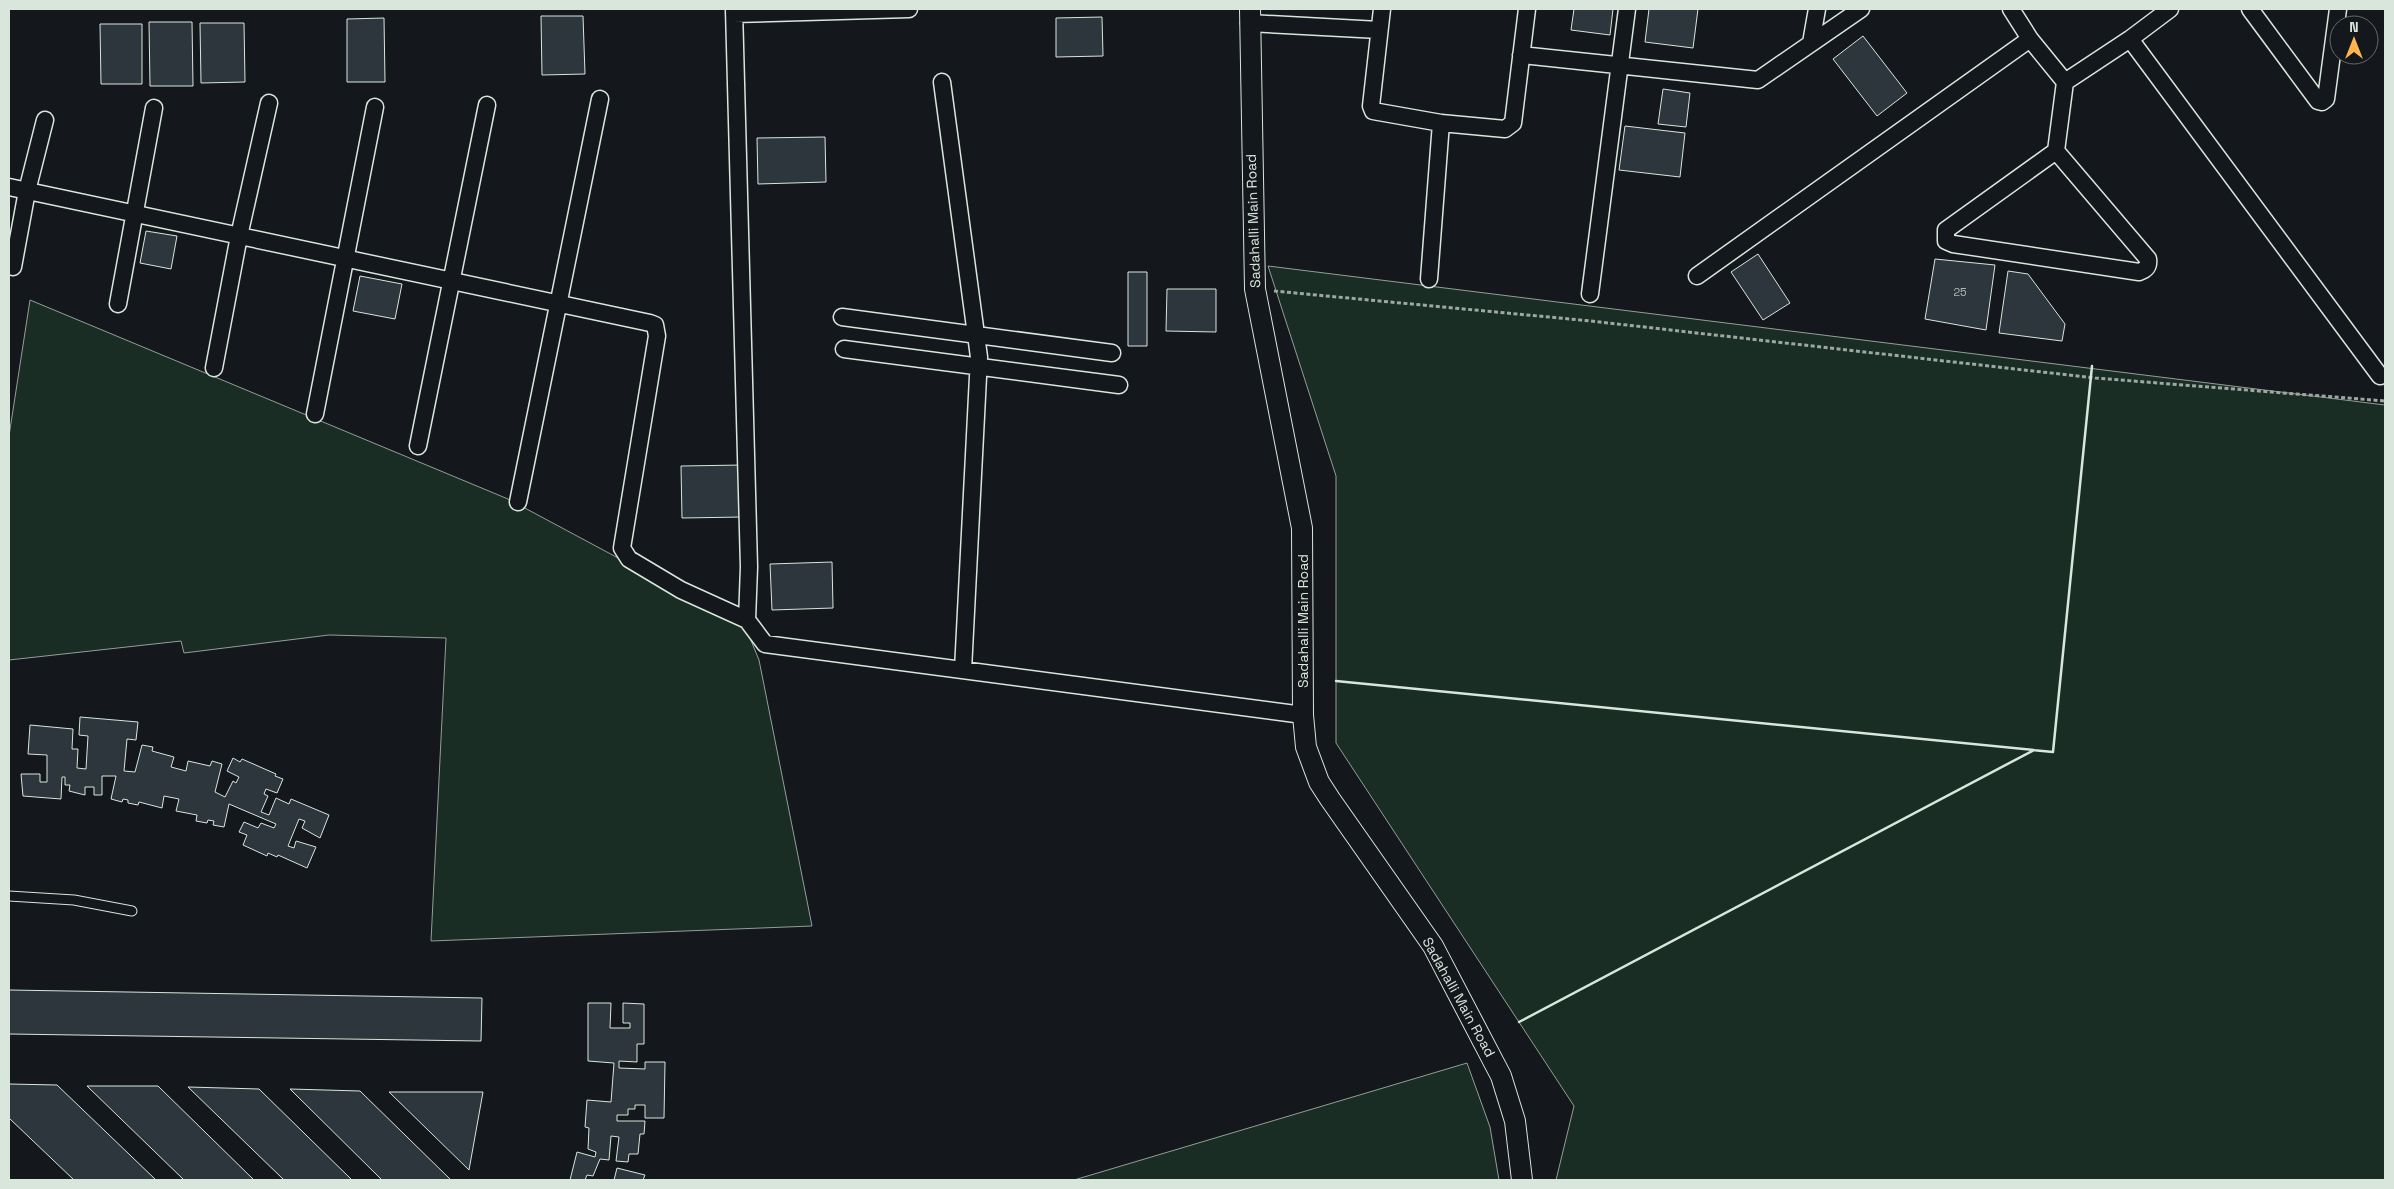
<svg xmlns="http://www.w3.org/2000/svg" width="2394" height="1189" viewBox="0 0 2394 1189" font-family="'Space Grotesk',sans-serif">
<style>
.green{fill:#1a2d24;stroke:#939e99}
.building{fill:#2c363c;stroke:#d8e6dc}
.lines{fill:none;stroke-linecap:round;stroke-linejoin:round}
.service-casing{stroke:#d8e6dc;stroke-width:11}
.minor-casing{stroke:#d8e6dc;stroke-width:19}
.tertiary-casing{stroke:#d8e6dc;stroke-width:22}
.path{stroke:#9da8a2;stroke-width:3;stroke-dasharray:4 2.5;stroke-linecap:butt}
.service{stroke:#14181c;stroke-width:9}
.minor{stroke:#14181c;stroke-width:16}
.tertiary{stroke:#14181c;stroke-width:20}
.wall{stroke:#d8e6dc;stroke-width:2.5}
.labels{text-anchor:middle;stroke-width:4;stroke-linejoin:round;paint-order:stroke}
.number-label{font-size:11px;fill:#adbab4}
.street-label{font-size:14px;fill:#d8e6dc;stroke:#14181c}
</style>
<rect width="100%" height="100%" fill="#14181c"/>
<path class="green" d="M1268 266 2385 405V1180H1556L1574 1106 1336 743V476Z
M30 300 508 499 745 626 759 660 812 926 431 941 446 638 329 635 184 653 181 641 9 660V436Z
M1467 1063 1490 1127 1499 1180H1074Z"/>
<path class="building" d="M1574 9H1613L1610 35 1571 30Z
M1649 9H1698L1693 48 1645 42Z
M541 16H583L585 74 542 75Z
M1102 17 1103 56 1056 57V18Z
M384 18 385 82H347V19Z
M149 22H192L193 86H150Z
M200 23H244L245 82 201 83Z
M100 24H142V84H101Z
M1863 36 1907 93 1877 116 1833 59Z
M1663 89 1690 93 1686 127 1658 124Z
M1625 126 1685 133 1680 177 1619 170Z
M825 137 826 182 758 184 757 138Z
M146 231 177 236 171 269 140 263Z
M1758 254 1790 303 1763 320 1731 272Z
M1935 259 1995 265 1986 330 1925 319Z
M2008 271 2028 274 2065 324 2062 341 1999 333Z
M1128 272H1147V346H1128Z
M360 276 402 284 395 319 353 311Z
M1167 289H1216V332L1166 331Z
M742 465 743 517 682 518 681 466Z
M832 562 833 608 772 610 770 564Z
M80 717 138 722 136 740 127 739 124 771 135 772 142 745 153 747 152 751 174 757 171 767 186 771 188 761 210 766 212 761 222 764 215 792 225 797 233 781 236 783 239 777 227 771 233 758 240 762 242 759 276 774 275 776 283 779 277 793 266 789 264 794 268 796 261 812 269 815 276 798 289 804 291 799 329 815 320 838 302 828 305 821 299 819 288 846 294 848 296 841 316 847 307 868 278 855 277 857 268 853 267 856 243 845 247 835 239 832 244 822 258 828 261 823 274 828 276 824 229 804 224 827 213 825 214 821 208 820 207 823 196 821 197 815 176 811 179 799 164 796 162 808 139 802 138 805 128 803V800L123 799 122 802 111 799 116 776H102V795H94V787H85V795L69 791 70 785H65V777H62L61 799 23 796 21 774H40V782H47V755L28 754 30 725 73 729 72 749H78L77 768 86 769 88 736 79 735Z
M9 990 482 998 481 1041 9 1034Z
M588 1003H611L610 1028H630V1023H623V1003L644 1004V1044H637V1062L619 1061V1068L645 1069V1062H665L664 1118H645V1105H635V1109H628V1115H617V1121H645L644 1134H640L638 1154H629L628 1162 616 1161 619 1137 611 1136 609 1160 600 1159 593 1176 587 1175 585 1180H570L577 1152 595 1157 596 1152 588 1149 589 1128 585 1127 587 1100 611 1102 614 1063 588 1061Z
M9 1084 57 1085 156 1180H74L9 1118Z
M87 1086H158L254 1180H184Z
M188 1087 259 1089 352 1180H284Z
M290 1089 360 1091 451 1180H382Z
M389 1092H483L469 1170Z
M617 1168 645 1175 643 1180H614Z"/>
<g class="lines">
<g class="service-casing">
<path id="service" d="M9 896 74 900 132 911"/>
</g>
<g class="minor-casing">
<path id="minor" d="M734 9 749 567 747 620
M1382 9 1371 106 1373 111 1441 123 1505 129 1513 123 1527 9
M2011 9 2030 39 2065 82 2056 151 1946 230V241L1953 244 2139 272C2146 270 2149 266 2148 259L2056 151
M2250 9 2318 101 2322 102 2326 99 2338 9
M734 14 909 9
M1249 23 1379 30
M2130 39 2380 376
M1811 43 1817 9
M1521 55 1758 80 1861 9
M942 82 979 357 963 670
M2065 82 2130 39 2170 9
M9 187 650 323 655 325 657 336 622 548 629 559 681 590 747 620 765 644 1303 715
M13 267 27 191 45 120
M1697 276 2030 39
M1429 279 1441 123
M1590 294 1627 9
M118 304 154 108
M842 317 1112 353
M844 349 1119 385
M214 368 239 236 269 103
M315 414 375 107
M418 446 487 105
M518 502 600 99"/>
</g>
<g class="tertiary-casing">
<path id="tertiary" d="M1250 9 1255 289 1302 528 1303 715 1306 747 1319 782 1330 799 1433 946 1501 1076 1515 1121 1522 1180"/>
</g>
<path class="path" d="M1274 291 1591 321 2095 378 2385 401"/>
<use href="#service" class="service"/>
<use href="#minor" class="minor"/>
<use href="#tertiary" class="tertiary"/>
<path class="wall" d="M1336 681 2053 752 2092 366
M1519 1022 2034 750"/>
</g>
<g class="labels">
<g class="number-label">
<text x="1960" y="296">25</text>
</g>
<g class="street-label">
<text transform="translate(1253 221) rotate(-92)" y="5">Sadahalli Main Road</text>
<text transform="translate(1303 621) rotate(-90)" y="5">Sadahalli Main Road</text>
<text transform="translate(1459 997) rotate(61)" y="5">Sadahalli Main Road</text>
</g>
</g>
<rect width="2394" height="1189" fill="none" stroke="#d8e6dc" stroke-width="20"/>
<g transform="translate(2354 40)"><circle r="24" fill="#14181c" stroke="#626a69"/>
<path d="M0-4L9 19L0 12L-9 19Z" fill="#ffb74d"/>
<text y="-8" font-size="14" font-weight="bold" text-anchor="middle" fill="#d8e6dc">N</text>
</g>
</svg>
